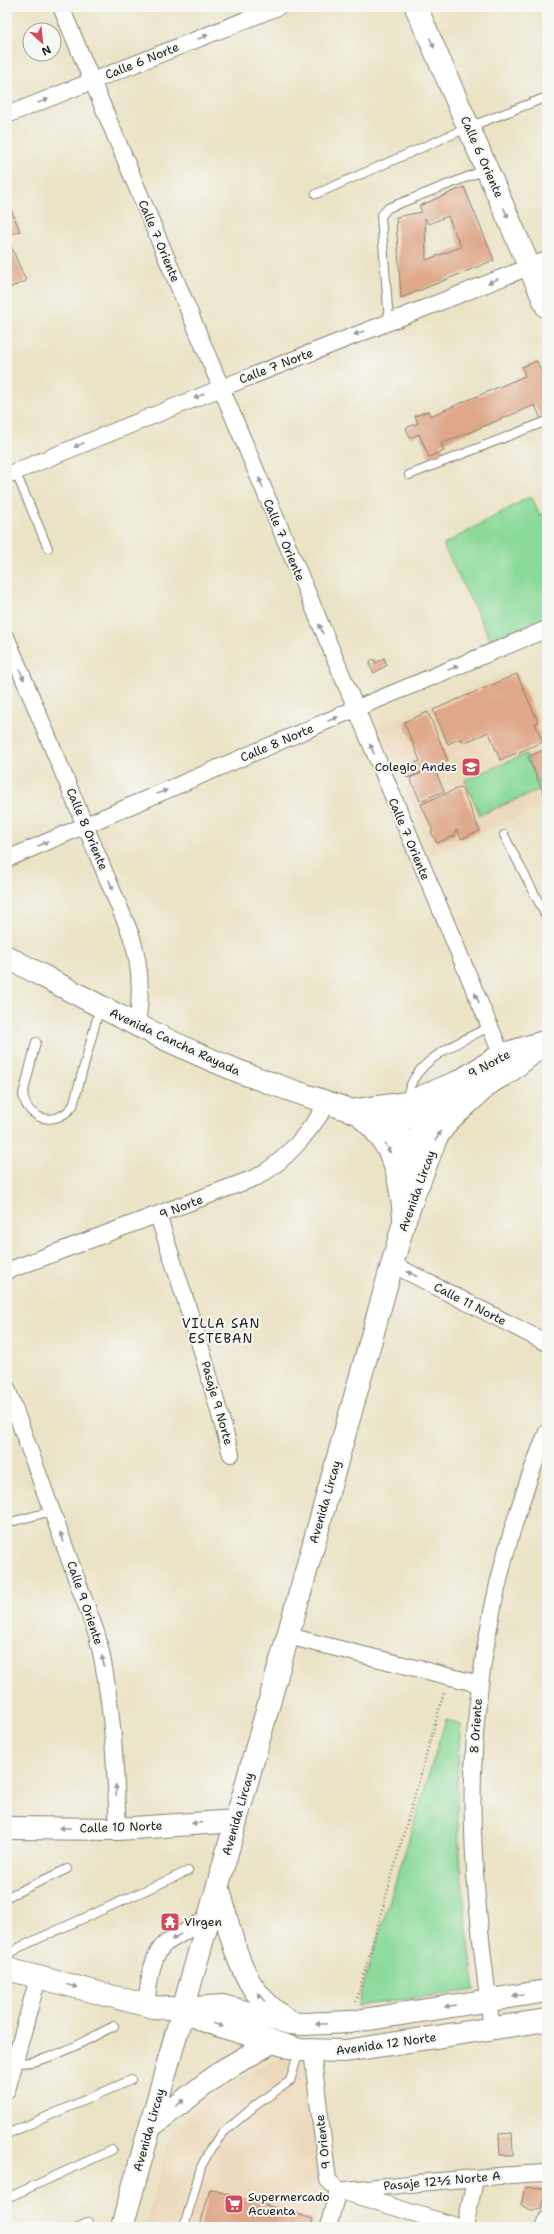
<svg xmlns="http://www.w3.org/2000/svg" width="554" height="2234" viewBox="0 0 554 2234" font-family="'Shantell Sans',sans-serif">
<style>
.built{fill:#ecd8ba}
.green{fill:#8ada9a;stroke:#537b5b}
.building{fill:#dfa88a;fill-rule:evenodd}
.lines{fill:none;stroke-linecap:round;stroke-linejoin:round}
.service-casing{stroke:#848071;stroke-width:10}
.minor-casing{stroke:#848071;stroke-width:18}
.secondary-casing{stroke:#848071;stroke-width:24}
.primary-casing{stroke:#848071;stroke-width:24}
.path{stroke:#848071;stroke-width:2.5;stroke-dasharray:1 3;stroke-linecap:butt}
.service{stroke:#fff;stroke-width:8}
.minor{stroke:#fff;stroke-width:16}
.secondary{stroke:#fff;stroke-width:22}
.primary{stroke:#fff;stroke-width:22}
.oneway{fill:#999}
.labels{text-anchor:middle;stroke-width:4;stroke-linejoin:round;paint-order:stroke}
.street-label{font-size:12px;fill:#1c1c1c;stroke:#f6f6f2}
.poi-label{font-size:12px;fill:#1c1c1c;stroke:#f6f6f2;text-anchor:start}
.neighbourhood-label{font-size:13px;letter-spacing:1px;fill:#1c1c1c;stroke:#f6f6f2}
</style>
<rect width="100%" height="100%" fill="#f6f6f2"/>
<filter id="ink" filterUnits="userSpaceOnUse"><feTurbulence type="fractalNoise" baseFrequency=".025" numOctaves="2"/><feDisplacementMap in="SourceGraphic" scale="8" xChannelSelector="R" yChannelSelector="G"/><feConvolveMatrix kernelMatrix="1 2 1 2 8 2 1 2 1" color-interpolation-filters="sRGB"/></filter>
<filter id="wash" filterUnits="userSpaceOnUse"><feTurbulence type="fractalNoise" baseFrequency=".012" numOctaves="4" result="noise"/><feDisplacementMap in="SourceGraphic" scale="16" xChannelSelector="R" yChannelSelector="G"/><feGaussianBlur stdDeviation="0.9" result="paint"/><feColorMatrix in="noise" values="0 0 0 0 0 0 0 0 0 0 0 0 0 0 0 0 0 1.4 0 .05"/><feComposite in="paint" operator="in"/></filter>
<g filter="url(#wash)">
<rect width="100%" height="100%" fill="#ebe3c6"/>
<path class="built" d="M7 195 23 231 8 238 27 281 7 290Z
M517 670 544 729 547 728V804L433 854 379 726Z
M282 2057 307 2071 325 2197 318 2227H145L169 2138 195 2109 230 2081Z"/>
<path class="green" d="M531 496 540 515 547 511V618L491 641 443 545Z
M526 754 541 789 480 815 465 780Z
M446 1719 461 1725C451 1810 464 1906 475 1990L357 2006Z"/>
<g id="blocks">
<path class="building" d="M464 187 494 260 401 298 396 217 422 212 419 206ZM448 216 461 247 426 260 425 218 429 224Z
M7 200 20 231 7 236Z
M7 237 26 281 7 289Z
M537 361 547 385V416L541 419 535 405 441 444 444 451 429 457 419 434 410 438 406 428 418 423 415 416 428 411 430 416 525 376 522 367Z
M384 658 387 665 374 673 369 665 371 664 370 661 374 659 376 663Z
M517 674 538 722 535 723 543 742 500 760 489 732 463 743 461 738 448 744 433 710Z
M428 712 448 761 407 778 403 768 420 761 404 722Z
M547 748V801L528 757Z
M434 768 444 791 420 801 410 778Z
M461 787 480 831 461 839 457 830 455 831 456 835 437 843 431 832 433 831 421 804Z
M512 2133 513 2155H500L499 2134Z
M526 2187 545 2188 546 2195 541 2209 531 2210 521 2205Z
M210 2189 313 2219 310 2227H200Z"/>
</g>
</g>
<g filter="url(#ink)">
<use href="#blocks" fill-opacity="0" stroke="#848071" stroke-width="1"/>
<g class="lines">
<g class="service-casing">
<path id="service" d="M316 194 469 127 547 97
M389 322 381 216 388 208 485 170
M15 471 48 548
M409 475 547 421
M504 835 547 918
M36 1042 23 1095C28 1121 56 1127 73 1106L100 1007
M407 1102C408 1062 458 1043 489 1027
M7 1523 52 1511
M7 1897 67 1869
M7 1956 20 1947 188 1871
M15 2063C47 2065 85 2040 114 2026
M7 2134 131 2080
M7 2198 112 2150
M79 2227 88 2222
M184 2227 201 2167 211 2148 224 2132 256 2105 290 2081 299 2051"/>
</g>
<g class="minor-casing">
<path id="minor" d="M61 7 506 1065
M7 115 278 7
M7 475 221 388 547 260
M7 639 131 935C141 965 142 994 137 1025
M7 859 355 709 547 629
M158 1215 201 1348 231 1454
M392 1264 547 1343
M7 1271 257 1177C288 1159 308 1133 328 1103
M7 1388 97 1635C113 1699 115 1763 118 1829
M288 1636 479 1684
M146 2005C149 1986 150 1956 166 1943L209 1917
M492 2029C481 1945 470 1858 473 1773 477 1656 502 1541 547 1432
M312 2052 328 2180 338 2190 459 2227
M7 2090 38 1978
M346 2190C413 2184 480 2176 547 2173
M328 2227 338 2190
M465 2227 475 2180
M545 2227 547 2219"/>
</g>
<g class="secondary-casing">
<path id="secondary" d="M416 7 547 307
M408 1167 426 1115 441 1093 501 1055 547 1041
M418 1185 436 1138 448 1121 491 1082 509 1072 539 1048
M7 1828 118 1829 236 1821
M7 1969 153 2007 183 2009 222 2006 290 2023 302 2024 350 2022 547 1991
M183 2009 202 2020 223 2027 300 2050 345 2051 547 2020"/>
</g>
<g class="primary-casing">
<path id="primary" d="M7 957C83 997 158 1039 238 1071 288 1091 340 1105 390 1125 429 1161 421 1177 404 1222L122 2227
M357 1110 407 1103 455 1083
M364 1119C394 1145 401 1179 404 1217
M383 1120 426 1115 469 1100
M218 1885C227 1919 234 1959 254 1989 264 2003 277 2013 290 2023
M150 2127 222 2071 272 2042"/>
</g>
<path class="path" d="M543 325 547 334
M356 2002 444 1692"/>
<use href="#service" class="service"/>
<use href="#minor" class="minor"/>
<use href="#secondary" class="secondary"/>
<use href="#primary" class="primary"/>
</g>
<defs><path id="oneway-solid" d="M-6-.8H1V-3.2L6.5 0L1 3.2V.8H-6Z"/></defs>
<g class="oneway">
<use href="#oneway-solid" transform="translate(203 37) rotate(-22)"/>
<use href="#oneway-solid" transform="translate(432 43) rotate(66)"/>
<use href="#oneway-solid" transform="translate(43 101) rotate(-22)"/>
<use href="#oneway-solid" transform="translate(506 213) rotate(66)"/>
<use href="#oneway-solid" transform="translate(493 281) rotate(158)"/>
<use href="#oneway-solid" transform="translate(359 333) rotate(159)"/>
<use href="#oneway-solid" transform="translate(199 396) rotate(158)"/>
<use href="#oneway-solid" transform="translate(79 445) rotate(158)"/>
<use href="#oneway-solid" transform="translate(261 483) rotate(-113)"/>
<use href="#oneway-solid" transform="translate(321 629) rotate(-113)"/>
<use href="#oneway-solid" transform="translate(453 668) rotate(-22)"/>
<use href="#oneway-solid" transform="translate(22 675) rotate(67)"/>
<use href="#oneway-solid" transform="translate(333 719) rotate(-23)"/>
<use href="#oneway-solid" transform="translate(372 749) rotate(-113)"/>
<use href="#oneway-solid" transform="translate(162 792) rotate(-23)"/>
<use href="#oneway-solid" transform="translate(43 844) rotate(-23)"/>
<use href="#oneway-solid" transform="translate(111 885) rotate(67)"/>
<use href="#oneway-solid" transform="translate(477 998) rotate(-113)"/>
<use href="#oneway-solid" transform="translate(438 1136) rotate(-61)"/>
<use href="#oneway-solid" transform="translate(388 1148) rotate(61)"/>
<use href="#oneway-solid" transform="translate(412 1274) rotate(-153)"/>
<use href="#oneway-solid" transform="translate(62 1537) rotate(-110)"/>
<use href="#oneway-solid" transform="translate(103 1661) rotate(-104)"/>
<use href="#oneway-solid" transform="translate(116 1790) rotate(-93)"/>
<use href="#oneway-solid" transform="translate(197 1823) rotate(176)"/>
<use href="#oneway-solid" transform="translate(65 1828) rotate(-180)"/>
<use href="#oneway-solid" transform="translate(176 1937) rotate(148)"/>
<use href="#oneway-solid" transform="translate(72 1986) rotate(14)"/>
<use href="#oneway-solid" transform="translate(518 1995) rotate(171)"/>
<use href="#oneway-solid" transform="translate(261 1997) rotate(-131)"/>
<use href="#oneway-solid" transform="translate(450 2006) rotate(171)"/>
<use href="#oneway-solid" transform="translate(321 2024) rotate(178)"/>
<use href="#oneway-solid" transform="translate(218 2025) rotate(19)"/>
<use href="#oneway-solid" transform="translate(180 2103) rotate(-38)"/>
</g>
</g>
<defs>
<g id="school-square" transform="scale(1)"><rect x="-9" y="-9" width="18" height="18" rx="4" fill="#d1495b" stroke="#f6f6f2"/><path d="M0-5L7-2L0 1L-7-2ZM-4 1L0 2.5L4 1V4Q0 6-4 4Z" fill="#fff"/></g>
<g id="temple-square" transform="scale(1)"><rect x="-9" y="-9" width="18" height="18" rx="4" fill="#d1495b" stroke="#f6f6f2"/><path d="M0-6L5-2H3V0L6.5 2.5H4V6H1.5V3h-3V6H-4V2.5H-6.5L-3 0V-2H-5Z" fill="#fff"/></g>
<g id="supermarket-square" transform="scale(1)"><rect x="-9" y="-9" width="18" height="18" rx="4" fill="#d1495b" stroke="#f6f6f2"/><path d="M-6-5.5h2.5l.6 2H6L4.5 2H-2.5L-4.4-4H-6ZM-1.5 3.2a1.3 1.3 0 1 0 .1 0ZM3 3.2a1.3 1.3 0 1 0 .1 0Z" fill="#fff"/></g>
</defs>
<g fill-rule="evenodd">
<use href="#school-square" x="471" y="767"/>
<use href="#temple-square" x="170" y="1922"/>
<use href="#supermarket-square" x="234" y="2204"/>
</g>
<g class="labels">
<g class="street-label">
<text transform="translate(142 61) rotate(-22)" y="4">Calle 6 Norte</text>
<text transform="translate(482 157) rotate(66)" y="4">Calle 6 Oriente</text>
<text transform="translate(159 241) rotate(67)" y="4">Calle 7 Oriente</text>
<text transform="translate(276 366) rotate(-21)" y="4">Calle 7 Norte</text>
<text transform="translate(284 540) rotate(67)" y="4">Calle 7 Oriente</text>
<text transform="translate(277 743) rotate(-23)" y="4">Calle 8 Norte</text>
<text transform="translate(87 829) rotate(67)" y="4">Calle 8 Oriente</text>
<text transform="translate(409 839) rotate(67)" y="4">Calle 7 Oriente</text>
<text transform="translate(175 1042) rotate(25)" y="4">Avenida Cancha Rayada</text>
<text transform="translate(489 1064) rotate(-28)" y="4">9 Norte</text>
<text transform="translate(417 1191) rotate(-70)" y="4">Avenida Lircay</text>
<text transform="translate(181 1207) rotate(-21)" y="4">9 Norte</text>
<text transform="translate(470 1304) rotate(27)" y="4">Calle 11 Norte</text>
<text transform="translate(217 1403) rotate(74)" y="4">Pasaje 9 Norte</text>
<text transform="translate(325 1502) rotate(-74)" y="4">Avenida Lircay</text>
<text transform="translate(85 1603) rotate(71)" y="4">Calle 9 Oriente</text>
<text transform="translate(476 1726) rotate(-86)" y="4">8 Oriente</text>
<text transform="translate(238 1814) rotate(-74)" y="4">Avenida Lircay</text>
<text transform="translate(121 1827) rotate(-2)" y="4">Calle 10 Norte</text>
<text transform="translate(386 2044) rotate(-8)" y="4">Avenida 12 Norte</text>
<text transform="translate(149 2130) rotate(-74)" y="4">Avenida Lircay</text>
<text transform="translate(323 2142) rotate(-97)" y="4">9 Oriente</text>
<text transform="translate(442 2181) rotate(-5)" y="4">Pasaje 12½ Norte A</text>
</g>
<g class="poi-label">
<text x="457" y="771" text-anchor="end">Colegio Andes</text>
<text x="184" y="1926">Virgen</text>
<text x="248" y="2201">Supermercado<tspan x="248" dy="14">Acuenta</tspan></text>
</g>
<g class="neighbourhood-label">
<text x="221" y="1328">VILLA SAN<tspan x="221" dy="15">ESTEBAN</tspan></text>
</g>
</g>
<rect width="554" height="2234" fill="none" stroke="#f6f6f2" stroke-width="24"/>
<g transform="translate(42 42) rotate(153)"><circle r="19" fill="#f6f6f2" stroke="#9f9f9c"/>
<path d="M0-3L7 15L0 10L-7 15Z" fill="#d1495b"/>
<text y="-6" font-size="11" font-weight="bold" text-anchor="middle" fill="#1c1c1c">N</text>
</g>
</svg>
